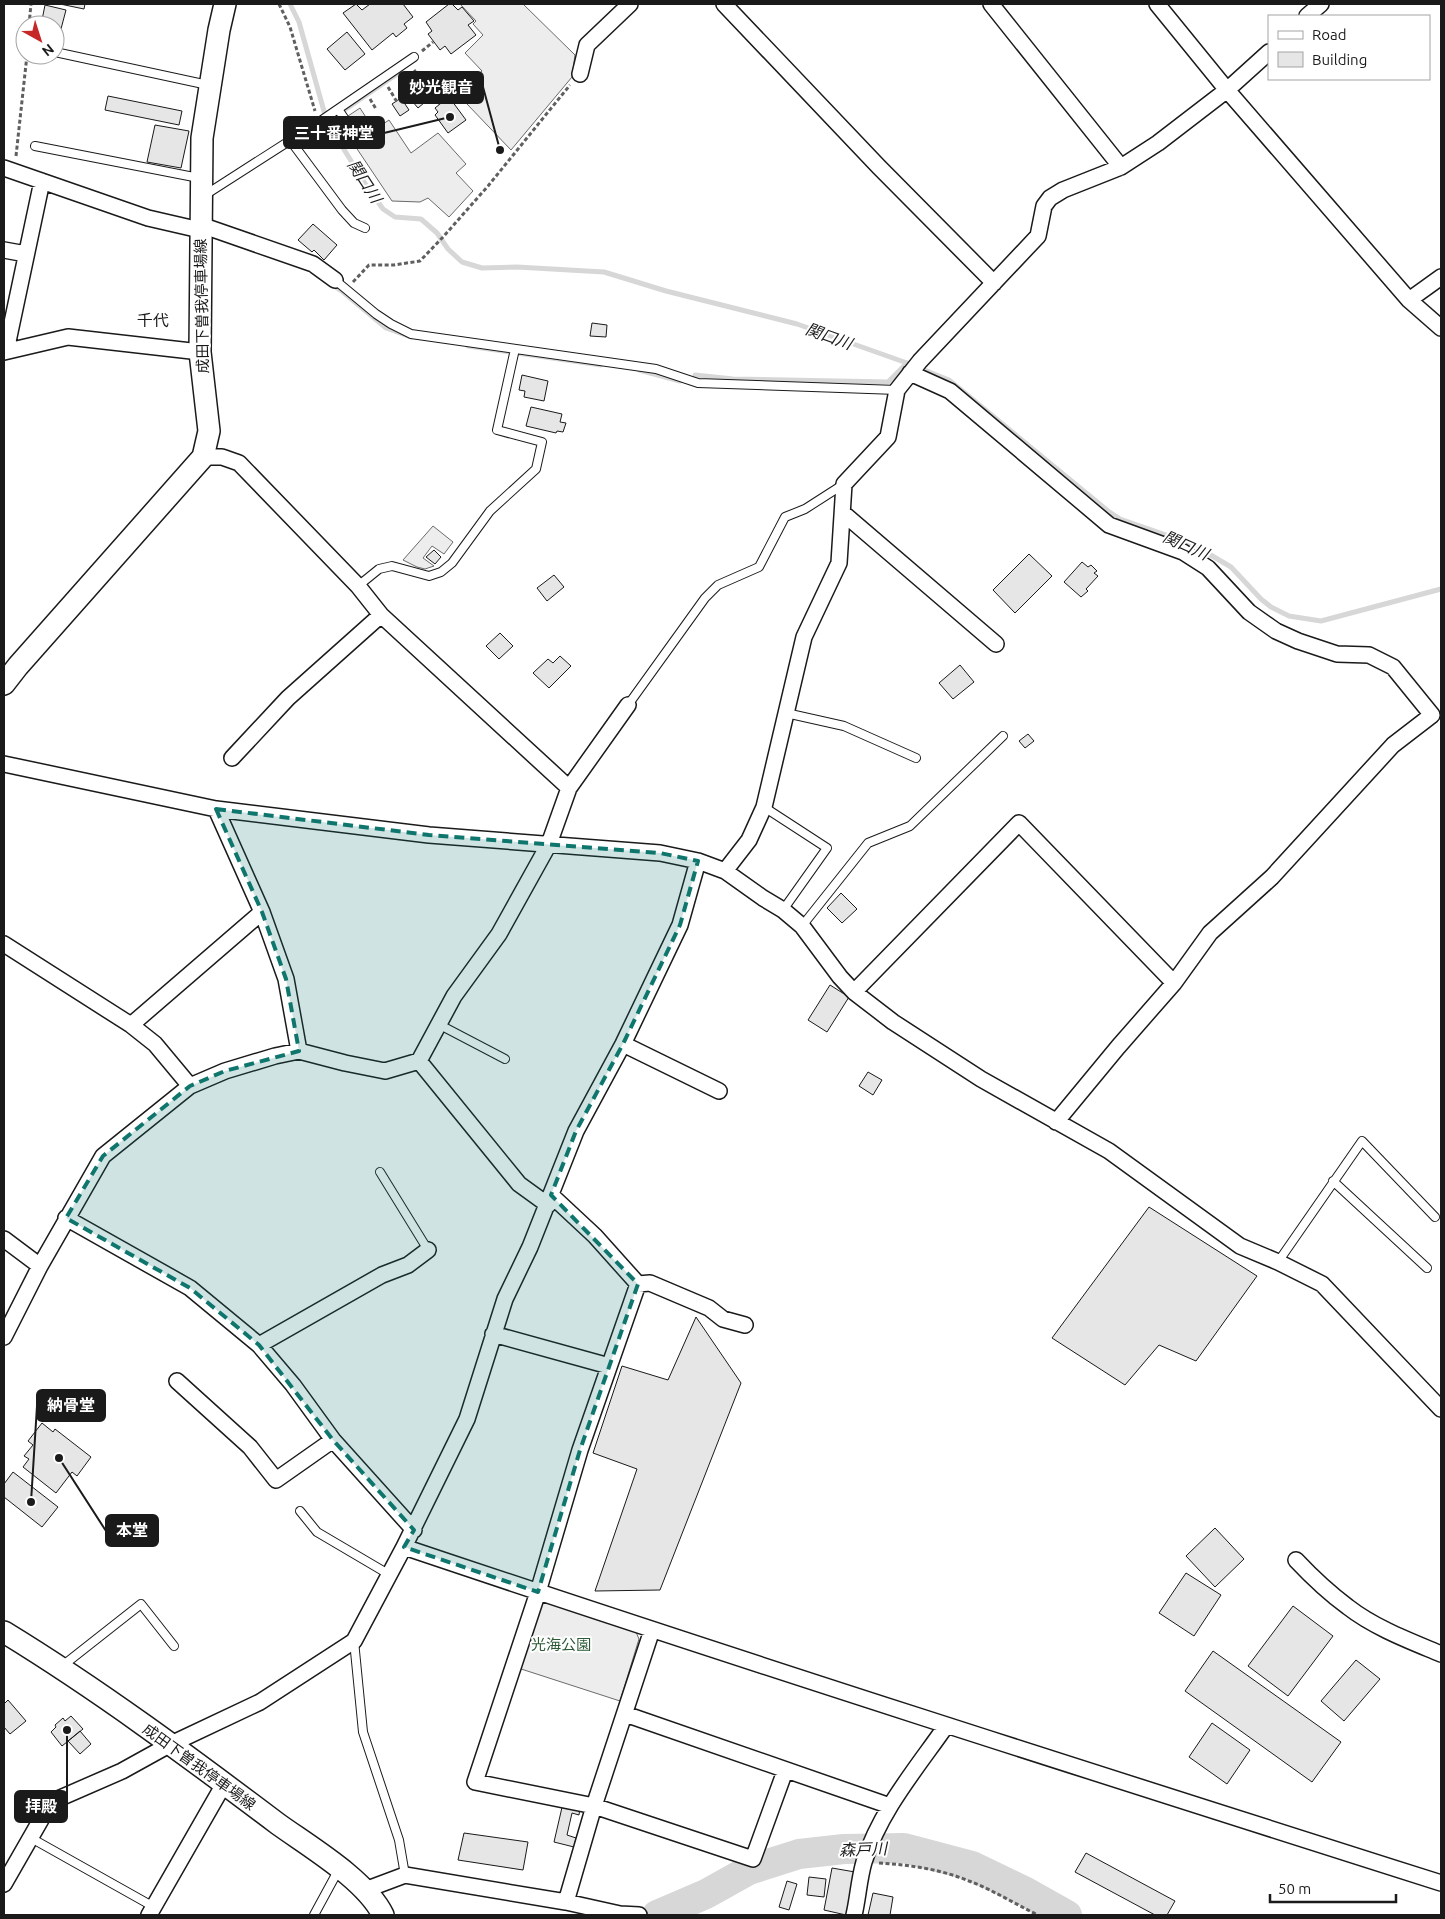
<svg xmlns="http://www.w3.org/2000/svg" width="1445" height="1919" viewBox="0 0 1445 1919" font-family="Ubuntu,'Noto Sans JP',sans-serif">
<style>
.built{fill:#ededed;stroke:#6a6a6a}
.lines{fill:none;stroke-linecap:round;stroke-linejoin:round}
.stream{stroke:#d7d7d7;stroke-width:5}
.river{stroke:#d7d7d7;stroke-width:30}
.building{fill:#e6e6e6;stroke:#1a1a1a}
.lane-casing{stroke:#1a1a1a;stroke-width:10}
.street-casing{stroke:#1a1a1a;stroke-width:18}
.secondary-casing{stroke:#1a1a1a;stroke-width:24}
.path{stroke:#5f5f5f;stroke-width:3;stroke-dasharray:4 2.5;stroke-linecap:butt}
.lane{stroke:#fff;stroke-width:8}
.street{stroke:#fff;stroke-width:15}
.secondary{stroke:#fff;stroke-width:21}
.marked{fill:#0f766e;fill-opacity:0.2;stroke:#0f766e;stroke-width:4;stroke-dasharray:10 6;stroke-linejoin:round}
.labels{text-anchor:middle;stroke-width:4;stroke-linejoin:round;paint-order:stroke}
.street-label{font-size:15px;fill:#1a1a1a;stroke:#fff}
.park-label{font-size:15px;fill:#2b5a34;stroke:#fff}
.water-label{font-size:16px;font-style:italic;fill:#1a1a1a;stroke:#fff}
.neighbourhood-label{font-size:16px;fill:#1a1a1a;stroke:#fff}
.leader{fill:none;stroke:#1a1a1a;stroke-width:2}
.callout-dot{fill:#1a1a1a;stroke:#fff;stroke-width:2}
.callout{fill:#1a1a1a;stroke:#1a1a1a;stroke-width:2}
.callout-label{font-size:16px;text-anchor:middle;font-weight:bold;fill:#fff}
</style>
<rect width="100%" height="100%" fill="#fff"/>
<path class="built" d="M460 4H523L575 55 572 77 511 150 467 104 481 90 477 85 482 80 478 75 482 71 465 53 483 35 473 24 476 21Z
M360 108 374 130 389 120 411 153 438 133 466 164 456 173 473 191 449 217 428 198 420 202 392 201 339 122Z
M433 526 453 542 444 554 432 546 423 558 434 566 425 569 417 567 403 560Z
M542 1601 636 1632 639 1639 620 1701 515 1667Z"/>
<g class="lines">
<path class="stream" d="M290 4 299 22 327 122 366 185 383 209 395 217 421 219 437 233 448 249 462 262 482 268 517 267 604 272 666 291 797 324 907 363 949 380 1108 511 1120 519 1192 544 1231 567 1261 599 1271 607 1289 616 1321 621 1441 589
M327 122 400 72
M331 284 343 292 386 328 411 337
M468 346 601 365
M639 370 680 381
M695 375 733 379 888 382 907 363"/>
<path class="river" d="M657 1915 706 1894 749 1870 799 1854 844 1849 904 1848 972 1866 1026 1892 1067 1915"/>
</g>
<path class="building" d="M60 4H85L84 9Z
M356 4 362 10 370 4H403L413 17 404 24 407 28 396 37 393 33 372 50 343 13Z
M449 4H452L458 10 462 7 474 21 468 25 476 35 451 54 445 46 440 50 428 34 432 31 426 22Z
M45 5 66 10 57 44H55V25H41Z
M347 32 365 54 345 70 327 49Z
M420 84 431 97 418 108 406 94Z
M108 96 182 111 179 125 105 110Z
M401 98 409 110 400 116 392 104Z
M445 100 448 103 452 101 466 120 448 133 435 115 438 112 435 108Z
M155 125 189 131 181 168 147 162Z
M313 224 337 245 324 260 314 250 312 252 298 240Z
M592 323 607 325 606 337 590 336Z
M522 375 548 381 544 401 524 397 525 391 519 390Z
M531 407 562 414 560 422 566 423 563 432 557 431 556 433 526 426Z
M434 550 441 557 435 564 426 557Z
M1029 554 1052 576 1015 613 993 590Z
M1082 562 1088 567 1091 565 1097 571 1094 573 1098 576 1086 589 1088 591 1081 597 1064 582Z
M554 575 564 587 547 601 537 588Z
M500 633 513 646 499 659 486 646Z
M560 656 571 666 549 688 533 673 548 659 553 663Z
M960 665 974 682 953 699 939 683Z
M1028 734 1034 741 1025 748 1019 741Z
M841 893 857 909 842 923 827 908Z
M830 985 849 997 827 1032 808 1020Z
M868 1072 882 1080 873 1095 859 1086Z
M1149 1207 1257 1276 1196 1361 1159 1345 1125 1385 1052 1338Z
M696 1317 741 1383 660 1590 595 1591 637 1469 593 1453 622 1366 668 1380Z
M42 1423 53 1432 55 1429 91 1457 77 1476 72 1472 56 1493 23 1467 29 1459 24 1456 33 1445 28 1441Z
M13 1472 58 1507 42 1527 4 1497V1484Z
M1215 1528 1244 1559 1215 1587 1186 1556Z
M1186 1573 1221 1595 1194 1636 1159 1613Z
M1293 1606 1333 1636 1288 1696 1248 1666Z
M1213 1651 1341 1742 1312 1782 1185 1691Z
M1356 1660 1380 1679 1344 1721 1321 1701Z
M8 1700 26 1721 10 1734 4 1727V1704Z
M71 1716 83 1729 62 1746 51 1732 56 1727 55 1725 63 1718 65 1721Z
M1212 1723 1250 1750 1227 1784 1189 1757Z
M80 1731 91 1744 80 1754 68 1741Z
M563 1803 580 1807 579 1815 572 1813 567 1835 576 1838 574 1847 554 1842Z
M464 1833 528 1842 523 1870 458 1860Z
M1086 1853 1175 1901 1167 1915H1155L1075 1872Z
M832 1868 855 1872 846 1915 824 1910Z
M809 1877 826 1879 824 1897 807 1895Z
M787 1881 797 1884 789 1910 779 1907Z
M873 1893 893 1897 890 1915H868Z"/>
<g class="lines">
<g class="lane-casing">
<path id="lane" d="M55 52 208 85
M338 109 344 118
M290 140 342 210 354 223 365 228
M35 146 199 178
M205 195 322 120 414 57
M335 280 376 314 391 324 411 334 656 369 698 383 897 390
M358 586 379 569 392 566 429 576 441 572 452 563 490 511 536 469 542 442 497 430 515 349
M628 705 705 598 718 585 759 567 785 517 805 509 844 484
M786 713 844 726 916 758
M764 807 827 848 783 910
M802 926 868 843 910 826 1003 736
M440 1025 505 1059
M380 1172 428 1250
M1333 1181 1427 1268
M1278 1262 1362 1141 1435 1217
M300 1511 317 1532 390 1575
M354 1641 363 1732 399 1840 405 1875
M61 1667 141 1604 174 1646
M31 1838 154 1907
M314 1915 339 1869"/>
</g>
<g class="street-casing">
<path id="street" d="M724 4 879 167 994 283
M991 4 1121 167
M1157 4 1227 90 1409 300 1441 328
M1307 16 1321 4
M580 74 587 45 630 4
M4 168 148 218 200 230
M201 225 313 264 335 280
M4 250 26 254
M1409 300 1441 277
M6 351 42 181
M4 352 68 337 200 352
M910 373 950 391 1109 525 1183 552 1208 568 1249 612 1276 631 1298 641 1337 654 1369 655 1393 667 1432 715 1393 745 1272 877 1210 933 1174 983 1118 1047 1056 1122
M203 457H222L239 463 358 586 381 615 569 788
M843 513 996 644
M232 758 288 698 381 615
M4 764 216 809 429 835 660 853 698 861 725 871 763 898 783 910 802 926 840 977 854 992 893 1022 981 1079 1109 1151 1240 1246 1278 1262 1322 1284 1441 1409
M216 809 262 912 286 979 299 1051
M725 871 749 840 764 807 804 637 839 563 844 484 888 437 897 390 920 361 1038 236 1044 206 1050 198 1063 190 1121 167 1158 143 1227 90 1269 52
M4 944 131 1025 155 1044 190 1086
M854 992 1019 823 1174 983
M131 1025 262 912
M623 1044 719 1091
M419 1061 454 996 499 934 549 844 569 788 628 705
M551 1195 595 1236 638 1284
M66 1218 190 1288 259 1345 293 1385 333 1440 414 1530
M4 1239 40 1266
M745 1325 723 1319 709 1308 650 1283 638 1284 580 1450 538 1592 475 1782 594 1806 753 1859 785 1771
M493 1334 609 1366
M4 1337 40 1266 103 1156 190 1086 225 1071 275 1056 299 1051 345 1063 385 1071 419 1061 519 1184 548 1205
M259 1345 382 1275 408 1265 428 1250
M177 1381 250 1447 276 1480 333 1440
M404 1547 467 1419 505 1299 530 1247 576 1131 623 1044 680 925 698 861
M1296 1560C1312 1577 1329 1593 1348 1607 1375 1628 1410 1641 1441 1654
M625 1714 890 1806
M4 1884 51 1802 122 1771 169 1745 260 1702 354 1641 404 1547C749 1663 1095 1773 1441 1883
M365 1890 405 1875 566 1902 620 1914 639 1915
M566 1902 594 1806 652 1630
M149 1915 224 1784
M854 1915C858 1898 859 1879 864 1862 880 1811 916 1769 946 1726"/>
</g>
<g class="secondary-casing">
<path id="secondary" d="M4 684 18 666 203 457 209 431 200 352 202 138 219 30 225 4
M4 1632C99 1690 189 1757 278 1824 310 1847 366 1880 383 1915"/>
</g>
<path class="path" d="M279 4 290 27 315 111
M29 25 31 4
M422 51 433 42
M414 70 440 104
M388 87 397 102
M370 99 376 109
M16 156 27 55
M353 282 369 265H394L420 261 444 236 488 186 570 85
M879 1863C910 1865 940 1869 969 1881 993 1890 1015 1904 1038 1915"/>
<use href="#lane" class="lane"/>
<use href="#street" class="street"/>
<use href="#secondary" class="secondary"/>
</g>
<path class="marked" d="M216 809 429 835 660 853 698 861 680 925 623 1044 576 1131 551 1195 638 1284 580 1450 538 1592 404 1547 414 1530 333 1440 259 1345 190 1288 66 1218 103 1156 190 1086 225 1071 299 1051 286 979 262 912Z"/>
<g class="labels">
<g class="street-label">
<text transform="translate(202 306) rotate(-91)" y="5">成田下曽我停車場線</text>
<text transform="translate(199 1767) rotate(36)" y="5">成田下曽我停車場線</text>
</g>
<g class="park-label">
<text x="561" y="1650">光海公園</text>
</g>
<g class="water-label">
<text transform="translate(365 181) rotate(57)" y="6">関口川</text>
<text transform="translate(829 336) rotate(20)" y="6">関口川</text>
<text transform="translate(1186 545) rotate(24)" y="6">関口川</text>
<text transform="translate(863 1849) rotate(-2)" y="6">森戸川</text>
</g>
<g class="neighbourhood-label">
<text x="153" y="326">千代</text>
</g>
</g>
<path class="leader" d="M500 150L483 87M450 117L384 133M31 1502L37 1406M59 1458L106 1531M67 1730L67 1806"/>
<g class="callout-dot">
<circle cx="500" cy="150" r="5"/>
<circle cx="450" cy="117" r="5"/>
<circle cx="31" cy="1502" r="5"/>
<circle cx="59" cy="1458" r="5"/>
<circle cx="67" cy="1730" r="5"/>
</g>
<g class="callout">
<rect x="399" y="72" width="84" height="31" rx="5"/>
<rect x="284" y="117" width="100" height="31" rx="5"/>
<rect x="37" y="1390" width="68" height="31" rx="5"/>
<rect x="106" y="1515" width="52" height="31" rx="5"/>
<rect x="15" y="1791" width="52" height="31" rx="5"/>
</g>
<g class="callout-label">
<text x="441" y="93">妙光観音</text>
<text x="334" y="139">三十番神堂</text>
<text x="71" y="1411">納骨堂</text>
<text x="132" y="1536">本堂</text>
<text x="41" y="1812">拝殿</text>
</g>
<rect width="1445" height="1919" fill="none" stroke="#1a1a1a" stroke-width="10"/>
<rect x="1268" y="15" width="162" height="65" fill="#ffffff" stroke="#a3a3a3"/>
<rect x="1278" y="31" width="25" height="8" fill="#ffffff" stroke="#a3a3a3"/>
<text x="1312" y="40" font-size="15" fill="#1a1a1a">Road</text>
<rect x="1278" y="52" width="25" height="15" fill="#e6e6e6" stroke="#a3a3a3"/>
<text x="1312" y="65" font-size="15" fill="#1a1a1a">Building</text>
<g transform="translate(40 40) rotate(141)"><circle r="24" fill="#ffffff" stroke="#a3a3a3"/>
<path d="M0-4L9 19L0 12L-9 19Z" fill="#c62828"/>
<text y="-8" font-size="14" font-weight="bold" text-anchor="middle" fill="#1a1a1a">N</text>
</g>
<path d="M1270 1894v8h126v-8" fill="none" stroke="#1a1a1a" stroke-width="2.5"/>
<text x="1278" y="1894" font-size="15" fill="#1a1a1a" stroke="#ffffff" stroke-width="4" paint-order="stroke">50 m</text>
</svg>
